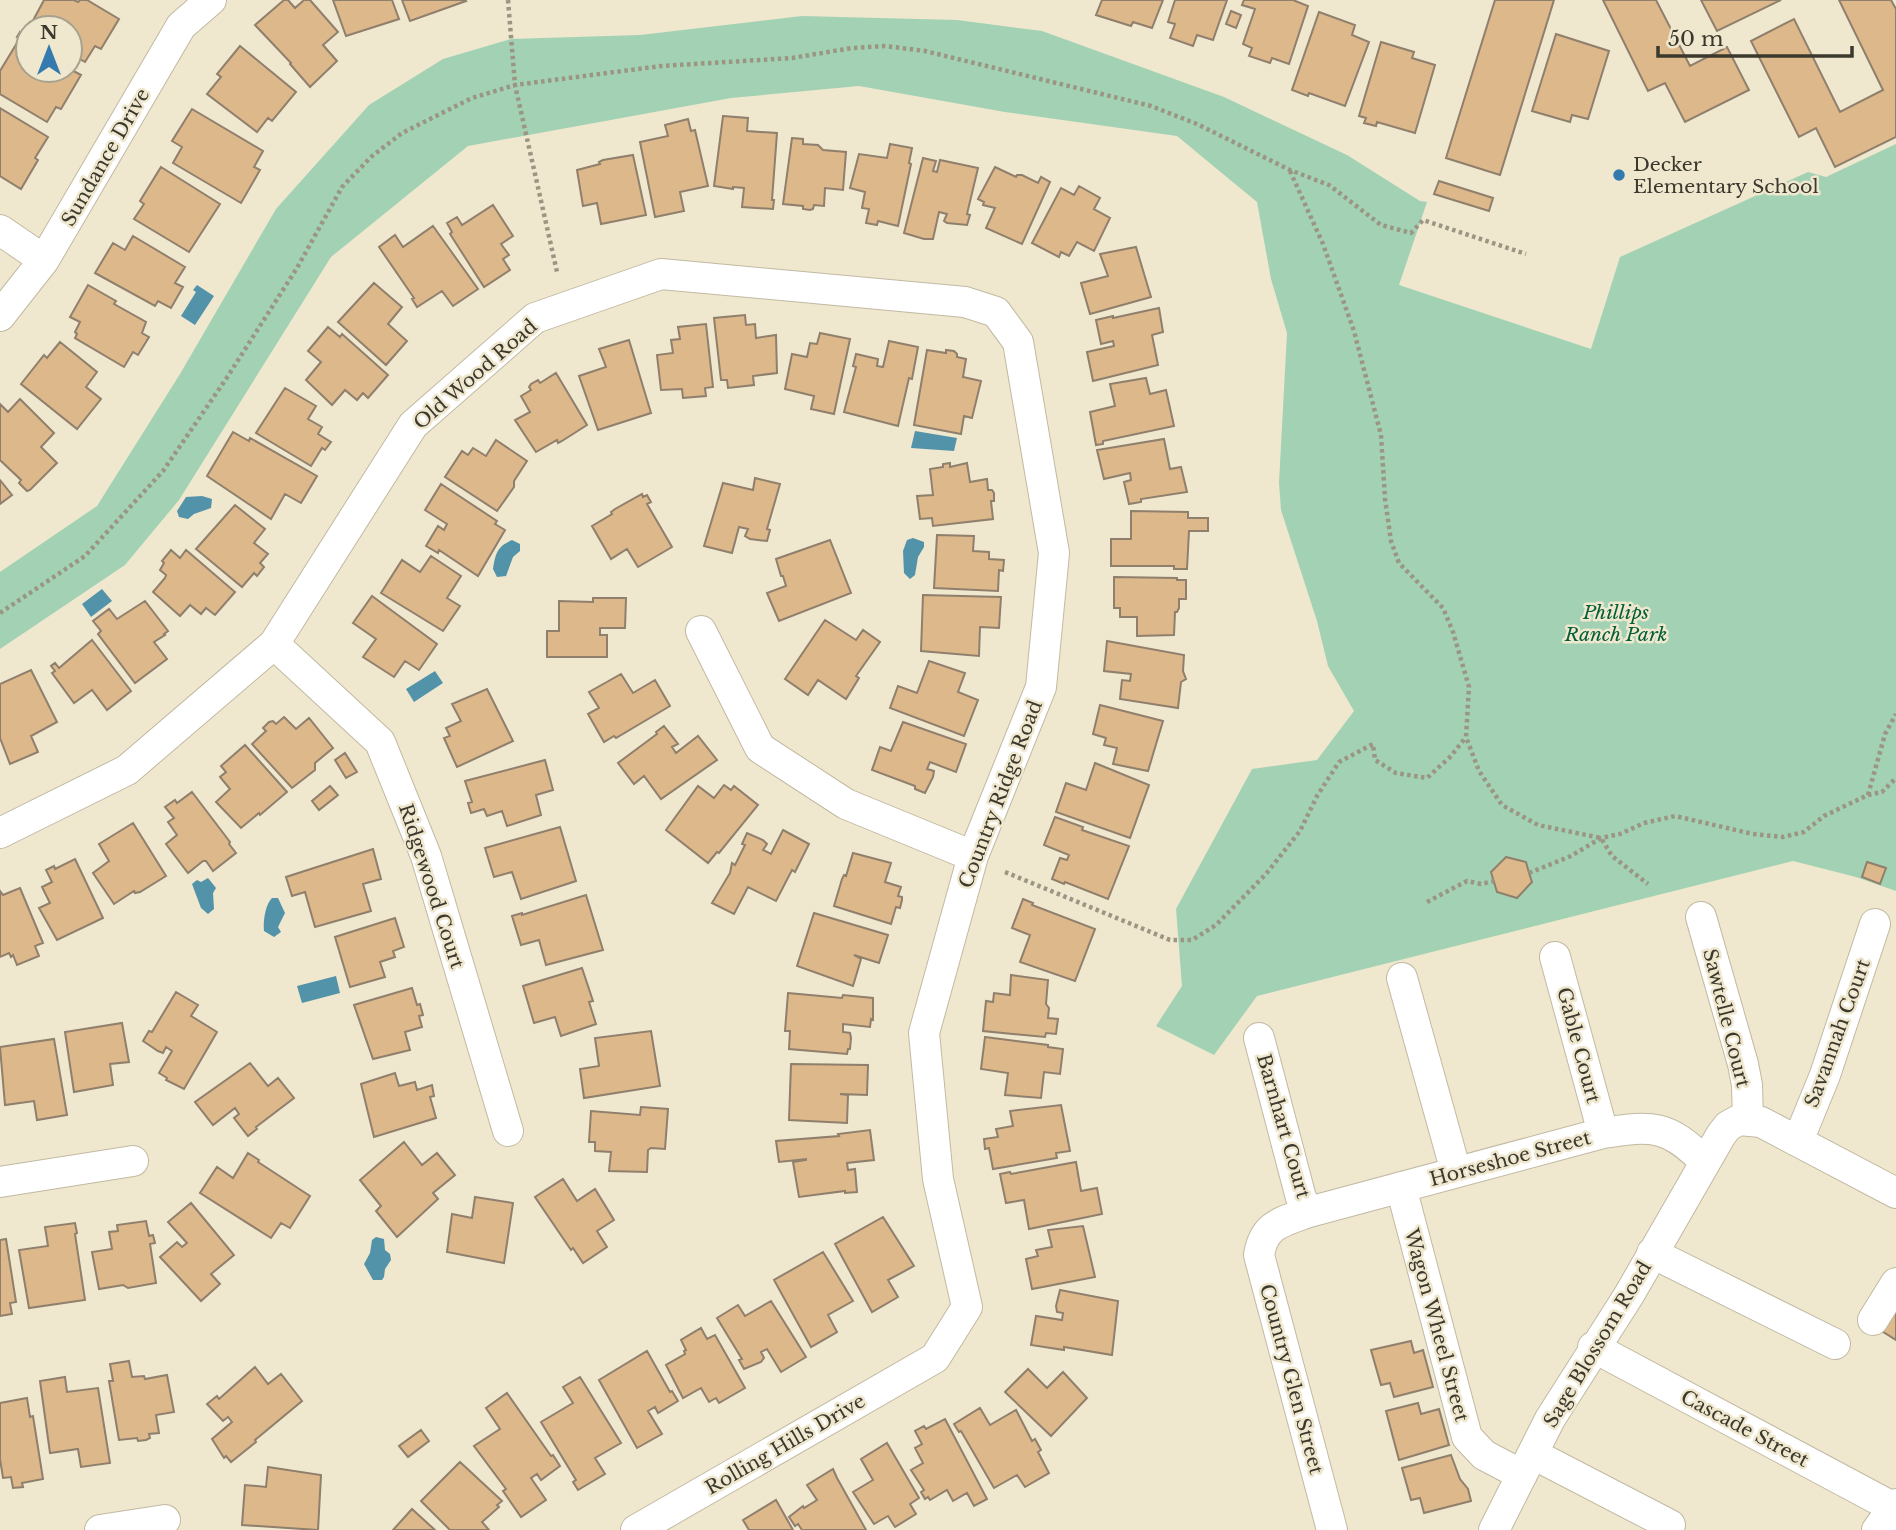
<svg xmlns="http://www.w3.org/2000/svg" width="1896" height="1530" viewBox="0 0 1896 1530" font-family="'Libre Baskerville',serif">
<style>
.green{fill:#a2d2b3}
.water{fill:#5393a9}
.building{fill:#ddb88b;stroke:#8f7f6c;stroke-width:2}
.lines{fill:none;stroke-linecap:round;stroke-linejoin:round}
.minor-casing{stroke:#c1b9a2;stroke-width:32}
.path{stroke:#9b9583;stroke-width:4.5;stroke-dasharray:3.5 3.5;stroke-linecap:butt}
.minor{stroke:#fff;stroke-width:30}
.poi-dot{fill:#347aaf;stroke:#efe7ce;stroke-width:2.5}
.labels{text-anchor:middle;stroke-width:5;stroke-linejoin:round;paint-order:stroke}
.street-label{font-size:19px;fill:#3b382e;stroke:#efe7ce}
.poi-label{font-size:19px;fill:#3b382e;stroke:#efe7ce;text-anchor:start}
.park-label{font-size:19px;font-style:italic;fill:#005f36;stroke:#efe7ce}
</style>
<rect width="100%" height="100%" fill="#efe7ce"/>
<path class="green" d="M802 16 957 20 1042 31 1224 97 1347 155 1420 201 1427 202 1399 285 1591 349 1620 257 1808 172 1826 177 1896 144V891L1856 877 1793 861 1257 996 1214 1055 1156 1026 1182 986 1176 909 1252 769 1317 760 1354 711 1328 666 1317 621 1281 510 1279 483 1287 333 1271 279 1257 202 1177 136 1005 112 859 86 731 98 468 146 331 257 179 500 125 565 0 649V572L97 506 180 374 276 209 369 105 443 59 511 39 640 35Z"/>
<path class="water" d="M197 285 214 296 195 325 181 316 196 292 193 290Z
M915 431 957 438 954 451 911 448Z
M202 496 212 499 211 508 194 514 188 519 179 517 177 511 186 497Z
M913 538 924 542V547L918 557 915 575 910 579 904 573 903 551 907 540Z
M512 540 520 544V551L513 557 506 576 497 577 493 569C496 552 497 547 512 540Z
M102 589 112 601 91 617 82 604Z
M435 671 443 683 414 702 406 689Z
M208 878 216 888 213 893 214 909 208 914 201 908 192 884 197 880 201 882Z
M272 898H278L285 913 278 927 281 932 274 937 264 931C263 922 265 905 272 898Z
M336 976 340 993 302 1003 297 986Z
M376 1237 384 1239 385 1250 390 1254 391 1260 385 1269 384 1277 382 1280H373L364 1264 370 1253 372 1240Z"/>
<path class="building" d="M44 0H74L78 2 80 0H87L119 19 101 49 95 46 85 62 70 53V28H29Z
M284 0H288L295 8 304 0H310L338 32 323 45 337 61 310 87 290 64 291 63 255 25Z
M333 0H392L399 19 346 36Z
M402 0H465L466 1 410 21Z
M1102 0H1163L1152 28 1133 22 1131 26 1096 15Z
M1175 0H1227L1213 40 1197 35 1193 46 1170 38 1175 24 1168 22Z
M1244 0H1293L1308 6 1289 64 1272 58 1270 63 1249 56 1252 48 1243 44 1255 9 1242 5Z
M1495 0H1554L1500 175 1446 158Z
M1603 0H1656L1690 66 1727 47 1749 90 1685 122 1665 83 1648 91Z
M1701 0H1781L1717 31Z
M1839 0H1891L1896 9V137L1835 167 1816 128 1799 137 1751 41 1794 19 1840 112 1883 90Z
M1231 11 1241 15 1236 28 1226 24Z
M1319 12 1355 25 1352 35 1369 42 1345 106 1309 93 1308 96 1292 90Z
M20 32 28 37 25 43 28 44V70L70 69 81 75 61 109 56 107 47 122 0 94V71L20 38 17 37Z
M1556 34 1609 51 1588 119 1572 115 1570 122 1532 111Z
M1381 42 1414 52 1412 58 1435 65 1415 133 1377 122 1376 126 1364 123 1366 118 1359 116Z
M240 46 296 92 272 121 268 118 257 132 207 94 221 77 217 74Z
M0 108 48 137 35 158 38 160 21 189 0 176Z
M192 109 263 151 254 167 260 170 241 203 173 163 182 147 172 141Z
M723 116 748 118 747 131 777 133 772 200H774L773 209 742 207 744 188 733 187V189L714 186Z
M688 119 691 131 695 130 708 186 680 192 684 211 655 217 640 142 668 136 665 125Z
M792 138 803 139V144L818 145 823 150 846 152 843 190 825 188 824 206 814 205 813 209 810 210 803 209V206L783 204Z
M890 144 912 148 909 163 911 164 898 226 878 221 877 225 866 223 869 209 862 208 865 192 850 188 859 154 887 158Z
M633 155 646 215 601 224 597 203 583 206 577 170 600 164 599 162 603 160Z
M923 158 936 161 933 171 937 172 940 160 978 168 967 214 970 215 967 225 947 223 944 221 947 214 939 212 933 239H924L904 233Z
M161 167 220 204 189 252 134 219 144 204 140 201Z
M995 167 1016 177 1017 175H1022L1038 183 1041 177 1050 182 1022 244 986 228 995 208 983 205 984 202 978 199Z
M1439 181 1493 198 1489 211 1434 194Z
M1079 186 1100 198 1094 209 1110 218 1094 251 1077 242 1069 256 1061 252 1059 257 1032 243 1061 188 1074 195Z
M493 205 513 236 501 244 509 255 503 259 510 270 484 287 450 234 452 232 447 223 457 217 462 225Z
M433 226 478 289 453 306 442 291 417 307 412 299 414 298 379 247 395 235 403 247Z
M133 236 185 267 175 283 183 287 171 308 158 301 155 306 95 273 113 243 125 250Z
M1136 247 1151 297 1090 314 1081 283 1108 276 1100 254Z
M374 283 402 307 388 324 407 341 386 365 338 322Z
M88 285 116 301 114 304 146 322 142 333 149 337 138 355 133 352 124 367 75 338 77 334 75 332 80 322 70 317Z
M1159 308 1163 332 1152 335 1158 365 1093 381 1087 352 1114 346 1113 341 1101 344 1096 320 1113 316V318Z
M745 315 746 325 755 324 756 338 776 335 777 373 753 376 754 385 728 388 727 380H721L714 318Z
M706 324 713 387 705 388 706 396 683 398 682 389 661 390 657 355 673 353 671 340 680 339 678 327Z
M328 327 340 337 342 334 388 375 368 398 363 393 357 400 345 390 332 405 306 380 321 362 308 351Z
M820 333 850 339 834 414 811 409 814 396 785 389 792 354 807 357 810 343 817 344Z
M629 340 651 413 598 430 579 376 606 367 599 349Z
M889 341 918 347 912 379 909 378 898 426 844 412 856 367 853 366 856 354 878 359 877 366 883 367Z
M60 342 97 372 86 387 101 399 77 429 21 384 44 355 47 358Z
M927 350 946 353V350L954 351 957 354V357L966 359 963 377 981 381 972 418 964 416 961 434 914 425Z
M556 373 587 425 562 441 558 443 557 440 536 452 515 420 530 412 521 396 531 390 529 387 531 384 538 380 540 383Z
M1146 378 1150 394 1166 390 1174 426 1103 441V444L1096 445 1090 412 1115 406 1110 384Z
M285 388 316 406 308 419 322 427 318 434 331 442 325 450 322 448 311 466 256 433Z
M20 399 54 433 41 447 57 463 30 490 27 491 19 483 21 480 0 460V404L8 412Z
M233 432 249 441 250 438 317 476 301 503 285 494 271 519 207 476Z
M1164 439 1170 469 1181 467 1187 492 1141 499V502L1129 504 1124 482 1131 480 1130 473 1104 479 1097 450Z
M496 440 527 461 514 481V487L497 511 445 477 462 451 468 455 473 448 486 456Z
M950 463V467L967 463 970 482 987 479 988 490H992L994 493V501H991L993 519 933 526 932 518 920 519 917 496 933 495 930 469 943 467V464Z
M755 478 780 484 767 529 770 530 767 541 750 539 745 536 748 529 739 527 732 553 704 546 723 483 753 490Z
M0 480 12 495 0 504Z
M441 484 497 521 495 524 505 530 478 576 439 550 438 553 426 546 438 526 444 530 447 524 425 510Z
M642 494 643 497 647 495 651 502 647 504 672 547 638 567 627 549 611 559 592 526 612 514 611 512 615 509Z
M235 505 265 529 254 543 268 554 260 563 264 567 257 576 254 573 242 587 196 549Z
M1131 511 1188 512V518H1208V531H1189L1187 569H1174V566H1111V539H1131Z
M937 535 974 536 973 551 989 552V559L1004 560 1003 571 999 570 998 591 934 588Z
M830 540 851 593 779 621 767 593 786 586 783 576H781L776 559Z
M171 550 180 558 186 550 235 592 215 615 206 608 201 614 190 605 180 616 153 592 165 578 166 575 160 570 164 563 162 561Z
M431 556 461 576 447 598 460 606 443 631 381 593 402 560 420 572Z
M1114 577 1177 578V580H1186V599H1179V608L1177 612H1175L1174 635 1137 636V617H1120V608H1114Z
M923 595 1001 597 999 628 980 627 979 656 921 651Z
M372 596 437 644 419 670 405 661 394 677 363 657 376 639 353 623Z
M593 598H626L625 628H600V635H607V657H547V631H559V601L593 602Z
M145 601 168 631 164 634 165 635 154 642 167 659 135 683 98 634 101 631 93 621 109 609 117 619Z
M825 620 856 640 863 630 880 642 856 676 859 678 846 699 818 680 808 695 785 679Z
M92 640 131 691 107 710 92 690 74 703 52 673 55 671 51 666 55 663 59 668Z
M1107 641 1184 655 1183 671 1186 679 1181 682 1178 708 1120 699 1122 680 1130 681 1131 674 1104 671Z
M929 661 965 673 958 692 978 700 964 736 890 708 898 686 917 693Z
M31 670 57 722 31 736 38 752 10 764 0 738V684Z
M621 674 633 693 655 680 670 706 616 738 614 736 604 742 588 714 599 708 589 692Z
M487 689 513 741 457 767 444 738 450 736 446 728 461 721 452 704Z
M1100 705 1163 721 1148 771 1113 764 1117 748 1104 745 1106 738 1093 734Z
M284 717 296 729 309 718 333 748 315 763V770L292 788 252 744 266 731 263 728 269 722 273 721 276 724Z
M903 722 966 744 956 772 930 762 927 769 934 771 933 777 925 793 915 789V786L872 770 880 747 891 751Z
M664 726 678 744 672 747 676 753 698 736 717 760 661 799 644 776 634 784 618 763 657 734 656 732Z
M245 745 287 792 260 815 259 813 241 828 216 802 230 789 220 777 226 772 221 766Z
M345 753 357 772 346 778 335 760Z
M545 760 553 790 536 795 541 815 507 826 502 811 487 816 484 809 471 813 468 803 472 802 465 781Z
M1095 763 1149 785 1130 838 1056 812 1066 783 1086 790Z
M724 785 731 790 734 786 758 805 719 853 717 852 708 863 666 830 698 786 714 798Z
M330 786 338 795 319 810 312 801Z
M192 792 230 842 229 844 236 853 213 871 206 861H203L188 873 166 844 177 835 168 822 174 818 165 807 175 800 177 803Z
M1055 817 1083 827 1082 830 1129 846 1108 899 1065 882 1064 884 1052 879 1060 858 1067 860 1069 855 1044 845Z
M133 823 166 876 140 892 135 893 134 891 114 904 93 873 109 861 99 844Z
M560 827 576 881 521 899 512 872 494 877 485 848Z
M783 830 809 844 795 872 792 870 776 901 748 887 734 914 712 903 730 873 732 863 735 865 745 845 742 844 747 833 763 840 767 844 763 850 771 854Z
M373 849 381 879 363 884 371 911 315 927 305 892 292 896 286 877Z
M853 853 891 863 885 882 901 887 898 896 902 897V900L900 908 896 907 891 924 834 906 842 879 844 875 846 876Z
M1506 857 1526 862 1529 873 1532 882 1517 898 1497 892 1491 872Z
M75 859 103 918 57 940 39 908 50 903 42 887 52 882 46 870 54 866 55 869Z
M1867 862 1886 868 1880 884 1862 877Z
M20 888 43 943 35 946 39 956 17 965 13 955 11 957 9 953 0 957V891L3 895Z
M586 895 603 950 546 965 539 940 521 945 512 916 522 913V915Z
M1023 899 1033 903 1032 905 1095 929 1075 981 1020 962 1030 935 1012 928Z
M814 913 888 935 879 963 854 955 861 959 853 986 797 966Z
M395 918 404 947 393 951 395 957 380 962 385 977 350 987 335 937Z
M582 968 593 1001 589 1002 596 1024 561 1036 555 1017 534 1023 523 986Z
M1011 975 1048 980 1046 1004 1049 1008 1048 1018 1058 1019 1056 1034 1046 1033 1045 1037 983 1031 986 1001 993 1002 994 993 1010 995Z
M412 988 417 1005 420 1004 423 1015 419 1016 422 1027 405 1032 410 1050 373 1059 354 1005Z
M176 992 198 1005 191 1016 217 1032 184 1089 166 1080 167 1078 159 1073 172 1051 166 1047 163 1053 158 1051 143 1041 149 1031 152 1032Z
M788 993 842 998 843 995 873 998V1020L871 1019 870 1027 843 1024V1032L850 1033 851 1038 850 1049H848L847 1054 789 1049 790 1031H785Z
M122 1023 129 1062 110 1064 113 1085 74 1092 65 1032Z
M651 1031 660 1086 584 1098 580 1069 599 1066 595 1038Z
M985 1037 1048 1045V1047L1063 1049 1060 1074 1044 1072 1041 1098 1005 1095 1008 1073 981 1069Z
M54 1039 67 1115 37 1120 34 1101 5 1105 0 1047Z
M250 1063 268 1086 278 1078 294 1098 256 1127 257 1129 248 1136 234 1118 239 1114 235 1108 213 1125 195 1102Z
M791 1064 868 1065 867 1095 840 1094 848 1095 847 1123 789 1120Z
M395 1073 399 1086 415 1082 417 1090 432 1085 434 1096 430 1097 436 1118 374 1137 361 1084Z
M1061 1105 1070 1151 1056 1153 1057 1158 993 1169 989 1148 985 1149 984 1139 998 1137 996 1129 1013 1126 1010 1111Z
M641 1107 668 1109 665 1149 651 1148 648 1150 647 1172 609 1171 611 1152 595 1151V1142H589L591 1111 640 1115Z
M870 1130 874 1160 847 1163 848 1170 855 1169 857 1192 845 1193V1191L799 1197 793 1162 806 1160V1159L779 1162 776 1141 839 1136 838 1134Z
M404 1142 422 1165 437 1153 455 1175 433 1193 438 1199 397 1237 376 1211 381 1206 360 1180Z
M248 1153 259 1160 258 1162 310 1196 290 1228 281 1223 271 1238 200 1193 217 1167 233 1178Z
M1076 1162 1081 1191 1097 1188 1102 1214 1029 1229 1024 1200 1006 1203 1000 1174 1010 1172 1011 1174Z
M563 1179 577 1201 595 1189 614 1220 597 1231 607 1247 583 1263 573 1248 571 1250 535 1197Z
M475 1197 513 1203 504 1263 447 1252 452 1214 472 1218Z
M191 1203 234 1255 211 1274 220 1284 201 1301 160 1257 177 1242 182 1247 187 1243 168 1222Z
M883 1217 914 1266 888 1280 898 1297 872 1312 835 1244Z
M146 1221 149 1236 153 1235 155 1243 150 1244 156 1283 128 1288 123 1285 99 1289 92 1252 112 1249 109 1232 118 1231 117 1225Z
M75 1223 77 1233 75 1234 85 1300 29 1308 19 1250 48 1246 45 1227Z
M1083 1226 1095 1277 1032 1289 1026 1259 1038 1256 1036 1250 1052 1247 1048 1230Z
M6 1239 16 1302 10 1303 12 1314 0 1316V1240Z
M823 1252 853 1301 828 1315 837 1332 811 1347 774 1280Z
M1060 1290 1118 1301 1112 1355 1064 1347V1350L1031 1345 1036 1316 1062 1320 1063 1313 1057 1312 1056 1306Z
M771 1301 806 1357 781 1372 767 1349 761 1352 764 1358 761 1362 744 1369 739 1360 742 1359 717 1318 738 1305 745 1316Z
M1896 1303V1340L1880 1330Z
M701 1328 707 1339 715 1335 745 1388 719 1403 716 1398 709 1402 701 1388 683 1398 666 1365 685 1354 684 1351 686 1350 681 1340Z
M1411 1341 1414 1353 1423 1350 1433 1387 1394 1397 1390 1383 1381 1385 1371 1350Z
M647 1351 670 1392 672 1391 678 1401 658 1413 655 1407 648 1411 662 1434 637 1448 599 1380Z
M129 1361 132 1377 144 1376 145 1379 167 1375 174 1412 156 1415 159 1433 149 1434 150 1438 146 1440 138 1441 137 1438 119 1440 109 1381H113L110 1364Z
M255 1367 268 1384 281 1374 302 1401 255 1440 256 1442 231 1462 226 1456 224 1458 212 1439 232 1422 228 1417 223 1421 207 1404 217 1396 219 1399Z
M1028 1369 1047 1388 1063 1372 1087 1398 1051 1436 1005 1392Z
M65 1377 67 1392 98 1388 110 1463 81 1467 78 1449 50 1453 40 1381Z
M580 1377 621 1443 595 1458 605 1474 578 1490 573 1482 576 1480 541 1422 573 1403 563 1387Z
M507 1393 551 1456 553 1455 560 1466 541 1480 537 1474 531 1478 546 1500 521 1517 503 1491 506 1489 474 1446 500 1429 486 1408Z
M27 1398 30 1417 33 1416 43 1479 22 1483 23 1487 13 1488 11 1477 3 1478 0 1459V1403Z
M1418 1403 1421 1414 1439 1409 1449 1445 1399 1460 1386 1411Z
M980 1408 990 1425 1016 1410 1032 1441 1035 1439 1041 1450 1038 1452 1049 1473 1025 1487 1017 1475 994 1488 961 1431 959 1432 954 1424Z
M945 1419 987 1499 974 1506 967 1493 953 1501 947 1490 930 1500 928 1497 925 1499 921 1492 924 1490 911 1470 923 1463 915 1448 922 1444 915 1431 924 1426 926 1429Z
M421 1430 429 1441 408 1457 399 1446Z
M887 1443 919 1498 910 1504 916 1514 895 1527 888 1516 874 1524 853 1492 873 1480 861 1459Z
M1451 1455 1460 1479 1468 1489 1471 1501 1424 1513 1420 1498 1411 1500 1402 1468Z
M460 1462 502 1501 497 1505 499 1507 482 1522 489 1530H450L421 1501Z
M268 1467 321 1475 318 1530 242 1525 245 1485 266 1487Z
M833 1469 837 1478 866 1530H802L798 1524 795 1526 789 1517 803 1506 804 1508 817 1500 807 1485Z
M776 1500 793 1530H749L743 1520Z
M412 1509 435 1530H393Z"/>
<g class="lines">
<g class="minor-casing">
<path id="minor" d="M0 230 44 260
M0 316 44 260 181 26 211 0
M701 631 760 748 846 804 973 856
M274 644 380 742 426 856 508 1131
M0 833 127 770 274 644 413 425 535 318 661 274 965 302 996 312 1018 342 1054 553 1041 687 973 856 924 1033 938 1179 967 1307 935 1358 636 1530
M1701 917 1743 1064 1747 1085 1748 1120
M1555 957 1603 1133
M1402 978 1456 1172
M1259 1038 1301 1198 1309 1212C1282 1222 1264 1224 1259 1255L1332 1530
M1798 1141 1825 1075 1875 924
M0 1182 133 1161
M1401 1187 1467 1437 1484 1455 1522 1475
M1309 1212 1603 1133C1653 1125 1668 1125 1705 1162
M1652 1253 1835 1344
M1873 1320 1896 1283
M1593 1347 1896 1509
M1533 1454 1670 1525
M100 1530 165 1520
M1494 1530 1550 1419 1629 1295 1721 1135 1728 1126 1739 1120 1761 1122 1896 1193
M1877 1530 1896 1504"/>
</g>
<path class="path" d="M508 0 515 85 557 272
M1290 171 1323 244 1354 331 1381 435 1385 499 1391 541 1399 563 1443 608 1453 632 1469 687 1466 737 1479 771 1502 805 1538 825 1601 838 1612 856 1648 884
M0 613 85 556 163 471 226 379 297 268 342 187 371 157 402 133 472 98 515 85 661 66 792 58 852 48 885 46 925 51 1151 106 1197 124 1290 170 1329 185 1381 225 1411 233 1423 220 1526 254
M1868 795 1885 734 1896 714
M1005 872 1170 940H1192L1216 925 1266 874 1300 831 1317 796 1339 762 1373 744 1375 760 1396 773 1427 778 1450 757 1466 737
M1529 873 1571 856 1601 838 1620 834 1644 823 1675 816 1753 834 1783 837 1804 832 1824 816 1868 795 1882 792 1896 778
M1427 902 1467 881 1481 884 1494 881"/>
<use href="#minor" class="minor"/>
</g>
<circle class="poi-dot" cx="1619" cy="175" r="7"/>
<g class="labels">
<g class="street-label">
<text transform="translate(105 157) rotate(-60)" y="7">Sundance Drive</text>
<text transform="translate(475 374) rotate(-41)" y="7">Old Wood Road</text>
<text transform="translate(1000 794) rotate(-69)" y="7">Country Ridge Road</text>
<text transform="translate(432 886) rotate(72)" y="7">Ridgewood Court</text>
<text transform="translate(1727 1018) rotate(76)" y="7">Sawtelle Court</text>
<text transform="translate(1837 1033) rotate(-70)" y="7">Savannah Court</text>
<text transform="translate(1579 1045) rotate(75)" y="7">Gable Court</text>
<text transform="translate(1284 1126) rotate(74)" y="7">Barnhart Court</text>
<text transform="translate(1510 1158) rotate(-15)" y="7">Horseshoe Street</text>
<text transform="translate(1437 1325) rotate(75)" y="7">Wagon Wheel Street</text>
<text transform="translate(1597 1344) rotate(-59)" y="7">Sage Blossom Road</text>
<text transform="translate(1292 1379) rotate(75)" y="7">Country Glen Street</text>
<text transform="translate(1745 1428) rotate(28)" y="7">Cascade Street</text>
<text transform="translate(785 1444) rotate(-30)" y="7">Rolling Hills Drive</text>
</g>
<g class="poi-label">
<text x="1633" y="171">Decker<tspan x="1633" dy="22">Elementary School</tspan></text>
</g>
<g class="park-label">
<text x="1616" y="619">Phillips<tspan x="1616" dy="22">Ranch Park</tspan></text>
</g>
</g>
<g transform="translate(49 49)"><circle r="33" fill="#efe7ce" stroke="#a7a18e" stroke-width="2"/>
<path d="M0-5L12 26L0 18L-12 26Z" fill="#347aaf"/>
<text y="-10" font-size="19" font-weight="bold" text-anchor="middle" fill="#3b382e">N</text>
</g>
<path d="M1658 46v10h194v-10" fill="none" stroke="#3b382e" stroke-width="3.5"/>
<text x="1668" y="46" font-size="21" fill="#3b382e" stroke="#efe7ce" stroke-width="5" paint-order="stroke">50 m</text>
</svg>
